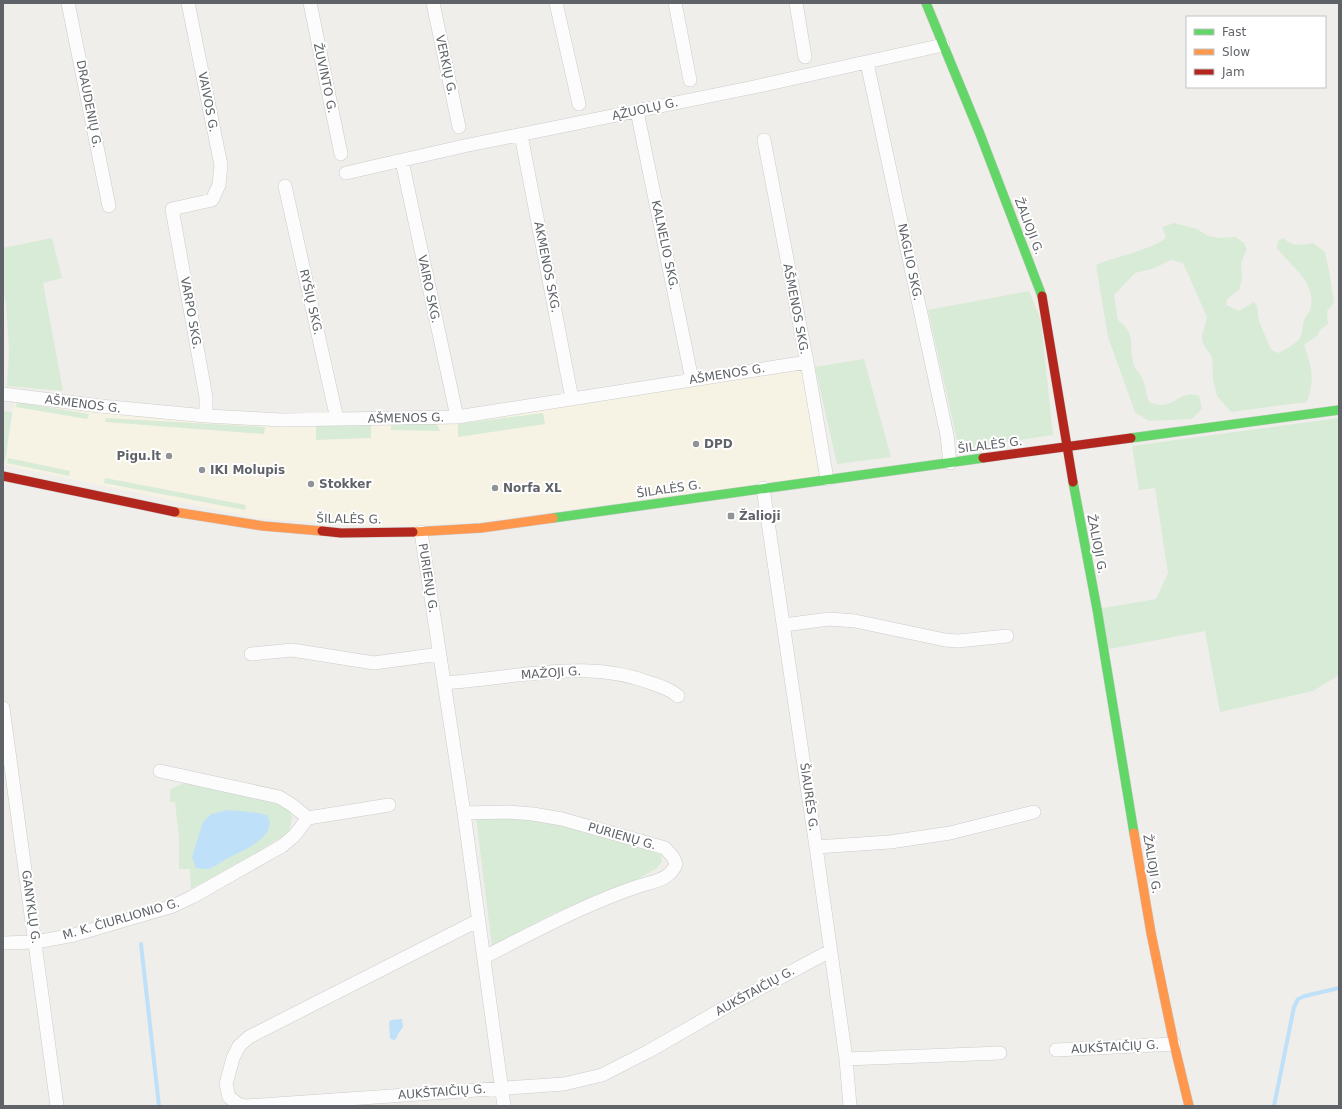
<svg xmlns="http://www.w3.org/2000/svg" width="1342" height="1109" viewBox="0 0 1342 1109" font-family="'DejaVu Sans',sans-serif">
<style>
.commercial{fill:#f7f3e4}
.green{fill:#d8ebd6}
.water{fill:#bfe0f9}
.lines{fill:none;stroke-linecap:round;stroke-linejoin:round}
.stream{stroke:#bfe0f9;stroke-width:4}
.street-casing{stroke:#cbcccc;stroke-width:14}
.fast-casing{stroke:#cacacb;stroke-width:10}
.slow-casing{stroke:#cacacb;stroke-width:10}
.jam-casing{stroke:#cacacb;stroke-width:10}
.street{stroke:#fdfcfc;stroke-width:13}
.fast{stroke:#63d668;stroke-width:9}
.slow{stroke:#ff974d;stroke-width:9}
.jam{stroke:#b3261e;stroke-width:9}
.poi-dot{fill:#919496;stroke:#fff;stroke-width:1.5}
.labels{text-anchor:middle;stroke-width:4;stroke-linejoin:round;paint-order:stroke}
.street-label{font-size:12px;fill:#5f6368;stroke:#fff}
.poi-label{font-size:12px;font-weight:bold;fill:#5f6368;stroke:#fff;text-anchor:start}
</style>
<rect width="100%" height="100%" fill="#efeeea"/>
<path class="commercial" d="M803 368 822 476 470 523 378 527 256 518 5 465 15 399 371 423Z"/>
<path class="green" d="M1174 223 1197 229 1208 236 1220 238 1235 237 1244 243 1247 249 1241 263 1242 280 1239 290 1227 299 1226 305 1239 311 1254 302 1257 306 1259 321 1271 350 1278 353C1284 350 1296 344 1300 338 1303 334 1302 325 1304 320 1306 315 1311 311 1311 306 1315 280 1291 267 1277 248L1278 241 1283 238C1294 247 1300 245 1313 243L1325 252 1330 276 1334 303 1327 311 1328 324 1321 329 1317 336 1304 345C1312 368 1315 378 1307 402L1231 412 1217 396 1213 380 1212 357 1203 344 1202 336 1207 317 1183 263 1171 260 1152 269 1135 273 1114 295 1118 320C1137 335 1128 344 1134 365 1135 370 1140 373 1142 378 1145 383 1146 395 1149 402 1152 403 1158 405 1161 405 1177 404 1183 389 1199 396L1202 409 1192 419 1170 420 1149 421 1135 412 1108 337 1096 265C1119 255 1146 252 1166 238L1162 227Z
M52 238 62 278 43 283 63 391 7 386 9 349 6 303 3 287V248Z
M1029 291 1041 321 1053 435 959 449 928 310Z
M864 359 891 457 837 464 815 367Z
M17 402 89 414 87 419 16 407Z
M3 411 12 412 5 461H3Z
M543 413 545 424 458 437V424Z
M106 418 265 427 264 434 105 422Z
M1339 418V675L1313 691 1220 712 1205 631 1104 650 1097 609 1156 599 1168 573 1155 488 1139 490 1132 446Z
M391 424H437L440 431 391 430Z
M371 425V438L316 440V426Z
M8 458 70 471 69 476 7 463Z
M105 478 246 505 245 510 104 483Z
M185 783H196L281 805 289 810 292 817 290 829 283 836 247 858 191 889 190 869H179V838L175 802H170V789Z
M476 817 524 818 579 828 648 850 661 855 662 861 657 868 636 880 604 892 552 914 492 946Z"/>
<path class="water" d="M228 810 259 813 267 815C280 836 242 851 228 858 222 861 215 867 209 869 205 870 200 868 196 868L192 857 203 822 211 814Z
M402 1019 403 1027 398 1034 396 1039 393 1040 390 1038 389 1022 391 1020Z"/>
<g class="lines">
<path class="stream" d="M141 944 159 1106
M1274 1106 1294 1007 1298 999 1305 996 1339 988"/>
<g class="street-casing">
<path id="street" d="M68 3 109 206
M188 3 221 165 219 185 212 200 172 209 206 397V416
M310 3 341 154
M433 3 459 127
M556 3 579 104
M675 3 690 80
M796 3 805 57
M867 63 947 435 950 463
M637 111 692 380
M521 135 572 399
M764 140 807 362 827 479
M402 161 457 417
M346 173 464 146 754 87 943 45
M285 186 337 419
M3 394 100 406 206 416 282 420 457 417 807 362
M763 488 816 847 846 1059 850 1106
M421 532 464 813 504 1106
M784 625 829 619 855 621 945 640 958 641 1007 636
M251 654 292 650 374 663 440 654
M444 683C469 681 493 678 518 675 563 670 606 666 651 683 661 686 670 689 678 696
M3 708 57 1106
M160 771 279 797 292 805 308 818
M464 813 508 812 533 814 562 819 665 848 673 857 676 864C670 880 654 881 639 886 585 904 534 932 484 957
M816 847 890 842 950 833 1034 812
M479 920 249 1037 239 1046 233 1058 226 1084 229 1097 239 1105 246 1106 564 1084 602 1075 649 1051 731 1004 830 951
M3 943 36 942 74 935 173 906 192 897 282 846 294 836 308 818 389 805
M1056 1050 1174 1044
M846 1059 1000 1053"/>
</g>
<g class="fast-casing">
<path id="fast" d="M926 3 980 134 1042 296
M1131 438 1339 410
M1073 482 1097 609 1134 833
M553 518 983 458"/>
</g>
<g class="slow-casing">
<path id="slow" d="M175 512 263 526 322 531
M413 532 481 528 553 518
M1134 833 1151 933 1174 1044 1189 1106"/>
</g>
<g class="jam-casing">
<path id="jam" d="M1042 296 1073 482
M983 458 1131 438
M3 476 175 512
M322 531 341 533 413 532"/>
</g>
<use href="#street" class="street"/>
<use href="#fast" class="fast"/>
<use href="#slow" class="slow"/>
<use href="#jam" class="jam"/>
</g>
<g class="poi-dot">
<circle cx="696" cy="444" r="4"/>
<circle cx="169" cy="456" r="4"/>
<circle cx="202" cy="470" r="4"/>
<circle cx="311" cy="484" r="4"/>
<circle cx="495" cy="488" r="4"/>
<rect x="727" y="512" width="8" height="8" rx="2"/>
</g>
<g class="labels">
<g class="street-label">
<text transform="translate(446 65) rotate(78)" y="4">VERKIŲ G.</text>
<text transform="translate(325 78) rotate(78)" y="4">ŽUVINTO G.</text>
<text transform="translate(208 102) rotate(79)" y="4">VAIVOS G.</text>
<text transform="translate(89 104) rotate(79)" y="4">DRAUDENIŲ G.</text>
<text transform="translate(645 109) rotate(-12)" y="4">ĄŽUOLŲ G.</text>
<text transform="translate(1029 226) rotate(69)" y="4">ŽALIOJI G.</text>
<text transform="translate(665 245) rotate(78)" y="4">KALNELIO SKG.</text>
<text transform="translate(910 262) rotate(78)" y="4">NAGLIO SKG.</text>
<text transform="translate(547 267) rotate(79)" y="4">AKMENOS SKG.</text>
<text transform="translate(429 289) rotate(78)" y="4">VAIRO SKG.</text>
<text transform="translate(311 302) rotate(77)" y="4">RYŠIŲ SKG.</text>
<text transform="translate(796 309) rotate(79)" y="4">AŠMENOS SKG.</text>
<text transform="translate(191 313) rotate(80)" y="4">VARPO SKG.</text>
<text transform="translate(727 374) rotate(-9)" y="4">AŠMENOS G.</text>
<text transform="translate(83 404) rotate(7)" y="4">AŠMENOS G.</text>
<text transform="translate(406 418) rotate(-1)" y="4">AŠMENOS G.</text>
<text transform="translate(990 445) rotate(-7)" y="4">ŠILALĖS G.</text>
<text transform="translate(669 489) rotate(-8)" y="4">ŠILALĖS G.</text>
<text transform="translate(349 519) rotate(1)" y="4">ŠILALĖS G.</text>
<text transform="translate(1097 544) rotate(79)" y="4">ŽALIOJI G.</text>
<text transform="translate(428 578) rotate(81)" y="4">PURIENŲ G.</text>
<text transform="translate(551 673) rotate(-4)" y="4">MAŽOJI G.</text>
<text transform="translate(809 797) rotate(82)" y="4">ŠIAURĖS G.</text>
<text transform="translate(622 836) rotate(16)" y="4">PURIENŲ G.</text>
<text transform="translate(1152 864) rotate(81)" y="4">ŽALIOJI G.</text>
<text transform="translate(31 907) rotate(82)" y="4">GANYKLŲ G.</text>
<text transform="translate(121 919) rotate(-16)" y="4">M. K. ČIURLIONIO G.</text>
<text transform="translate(755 991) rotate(-29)" y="4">AUKŠTAIČIŲ G.</text>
<text transform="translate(1115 1047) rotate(-3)" y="4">AUKŠTAIČIŲ G.</text>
<text transform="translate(442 1092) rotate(-4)" y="4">AUKŠTAIČIŲ G.</text>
</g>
<g class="poi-label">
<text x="704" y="448">DPD</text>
<text x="161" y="460" text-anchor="end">Pigu.lt</text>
<text x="210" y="474">IKI Molupis</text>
<text x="319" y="488">Stokker</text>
<text x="503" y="492">Norfa XL</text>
<text x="739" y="520">Žalioji</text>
</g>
</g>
<rect width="1342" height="1109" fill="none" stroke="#5f6368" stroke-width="8"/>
<rect x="1186" y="16" width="140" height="72" fill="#ffffff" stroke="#bfc1c3"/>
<rect x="1194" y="29" width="20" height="6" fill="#63d668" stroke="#bfc1c3"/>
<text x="1222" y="36" font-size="12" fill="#5f6368">Fast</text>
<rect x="1194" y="49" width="20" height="6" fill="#ff974d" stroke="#bfc1c3"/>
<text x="1222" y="56" font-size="12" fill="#5f6368">Slow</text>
<rect x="1194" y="69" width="20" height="6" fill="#b3261e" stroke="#bfc1c3"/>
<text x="1222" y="76" font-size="12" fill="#5f6368">Jam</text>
</svg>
